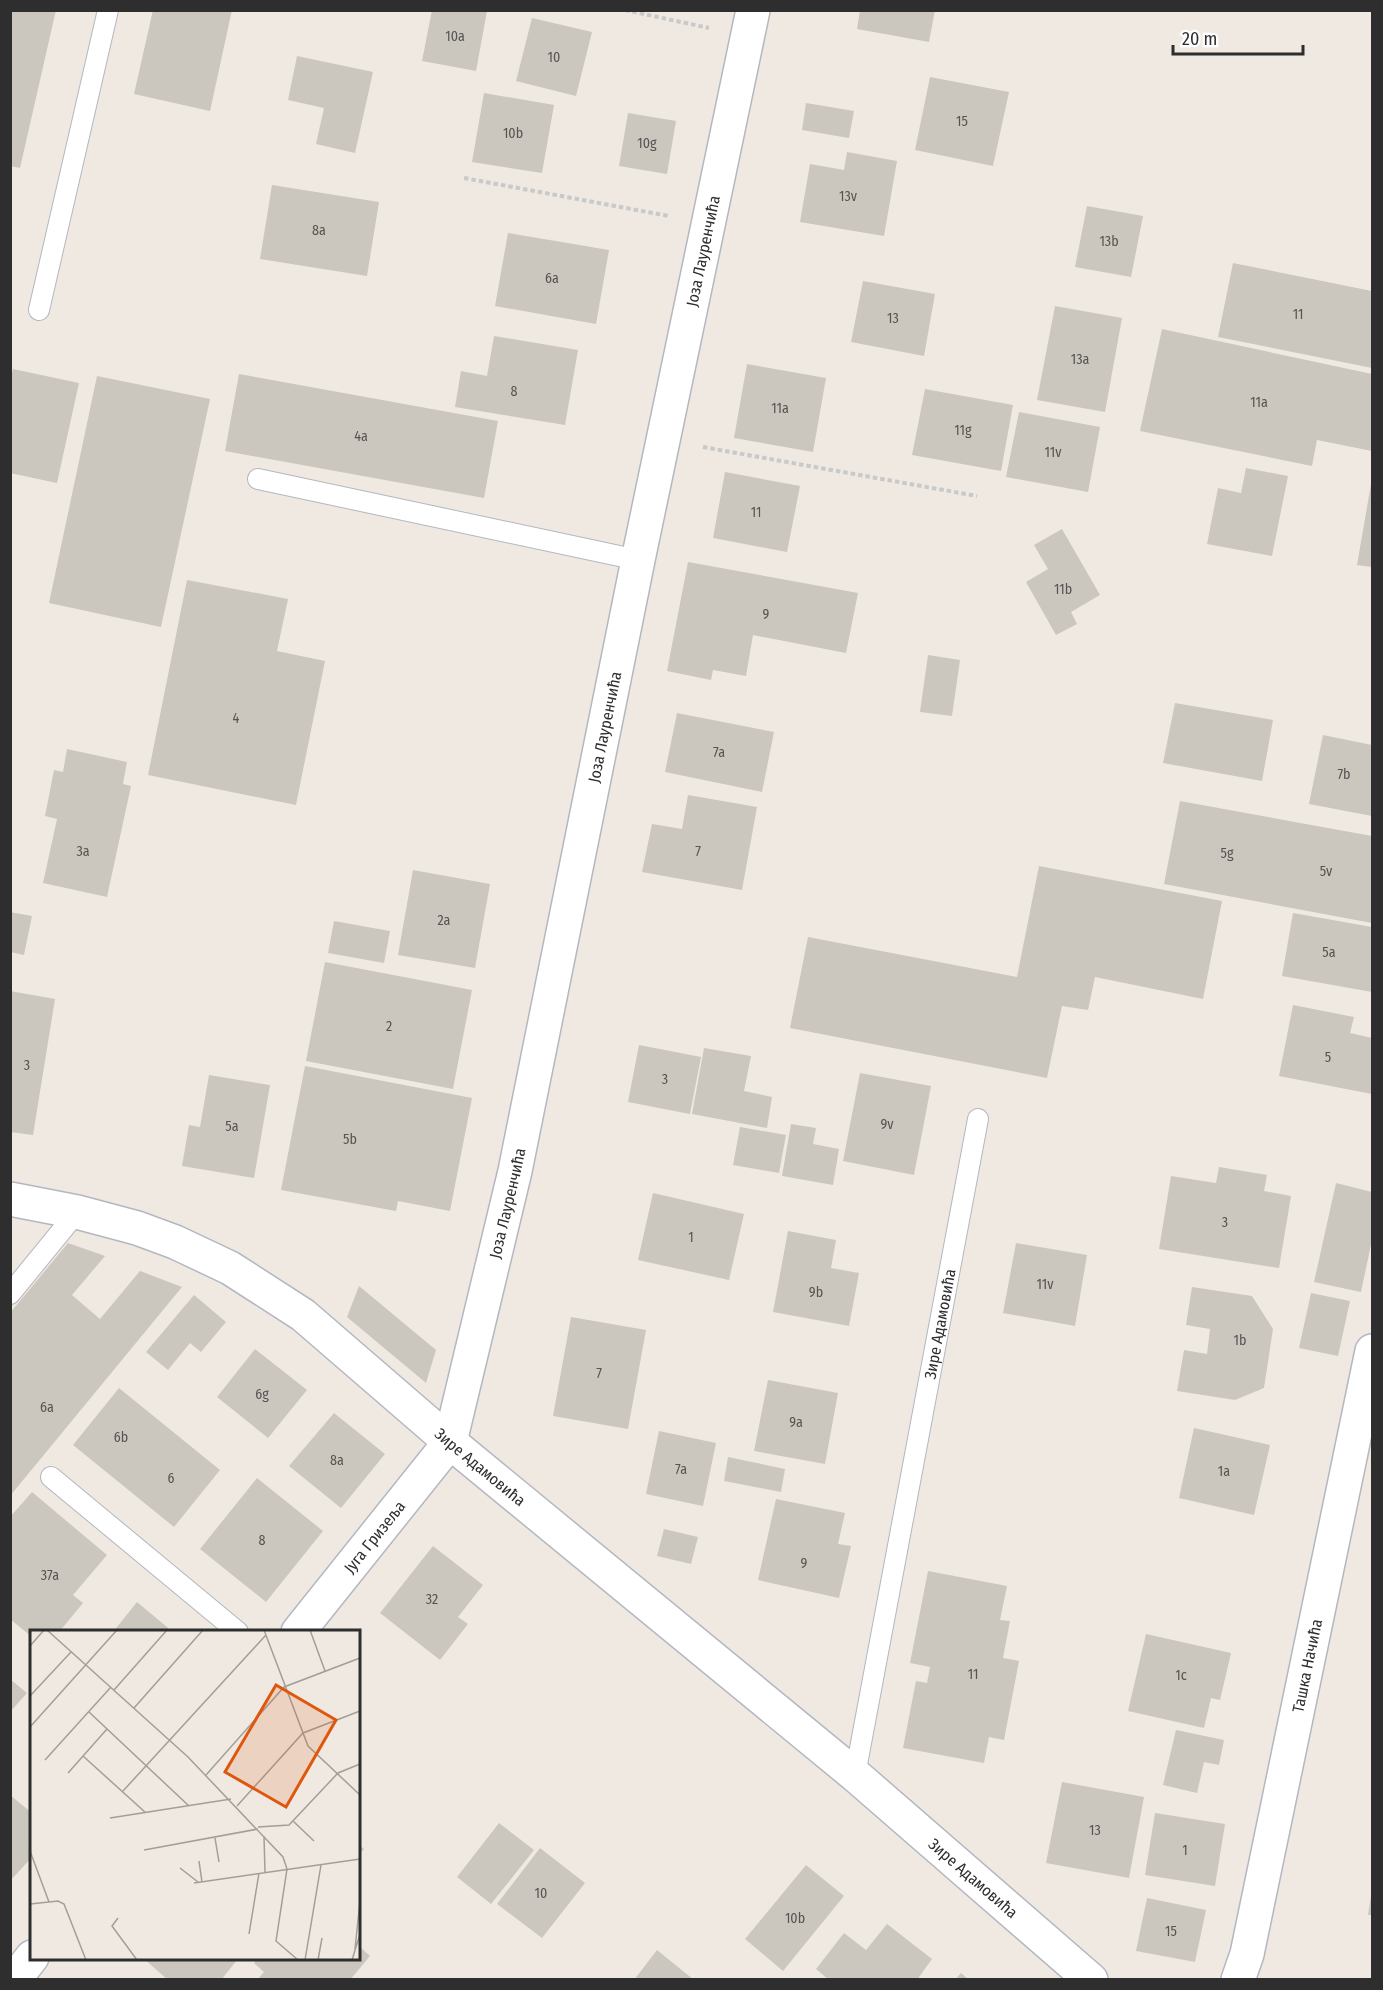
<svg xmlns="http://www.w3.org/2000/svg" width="1383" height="1990" viewBox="0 0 1383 1990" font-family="'Fira Sans Condensed',sans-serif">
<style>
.building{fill:#cbc7bf}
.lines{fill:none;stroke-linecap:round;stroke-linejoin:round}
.lane-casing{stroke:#b4b7c1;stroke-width:22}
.street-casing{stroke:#b4b7c1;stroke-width:36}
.path{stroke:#c9c9c9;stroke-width:4;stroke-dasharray:4.5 3;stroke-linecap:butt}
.lane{stroke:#fff;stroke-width:20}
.street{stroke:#fff;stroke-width:33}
.labels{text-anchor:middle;stroke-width:4.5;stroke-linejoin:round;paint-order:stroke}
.number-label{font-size:14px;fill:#555452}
.street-label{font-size:16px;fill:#2e2e2e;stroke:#fff}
.inset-road{fill:none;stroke:#a29e99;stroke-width:1.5}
.view{fill:#df570e;fill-opacity:0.15;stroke:#df570e;stroke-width:3}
.inset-edge{fill:none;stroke:#2e2e2e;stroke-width:3}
</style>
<rect width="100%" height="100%" fill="#efe9e1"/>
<path class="building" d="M10 10H56L20 168 10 166Z
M153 10H232L210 111 134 94Z
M432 10 487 11 476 71 422 61Z
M860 10H935L929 42 857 29Z
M532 18 592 32 576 96 516 81Z
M297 56 373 72 355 153 316 144 324 108 288 100Z
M930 77 1009 92 993 166 915 150Z
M484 93 554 105 542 173 472 162Z
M806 103 854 111 849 138 802 130Z
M628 113 676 121 667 174 619 166Z
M847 152 897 161 884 236 800 222 810 164 844 170Z
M272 185 379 202 367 276 260 259Z
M1087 206 1143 216 1131 277 1075 267Z
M508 233 609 250 596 324 495 306Z
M1233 263 1372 291V368L1218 337Z
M863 281 935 294 924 356 851 342Z
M1055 306 1122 318 1105 412 1037 400Z
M1162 329 1372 374V451L1317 440 1312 466 1140 431Z
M494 336 578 350 565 425 455 407 461 371 487 376Z
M747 364 826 378 813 452 734 438Z
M13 369 79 383 57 483 10 473V380Z
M239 374 498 421 484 498 225 451Z
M97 376 210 399 161 627 49 603Z
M925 389 1013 405 1001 471 912 455Z
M1019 412 1100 427 1088 492 1006 477Z
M1246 468 1288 476 1272 556 1207 544 1218 488 1241 493Z
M725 472 800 486 787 552 713 538Z
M1371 484 1372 485V567L1357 565Z
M1062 529 1100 595 1071 612 1077 624 1056 635 1026 582 1048 569 1034 545Z
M688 562 858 593 846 653 753 635 746 676 713 670 711 680 667 671Z
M187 580 288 599 277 651 325 661 296 805 148 775Z
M928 655 960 660 952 716 920 712Z
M1175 703 1273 720 1262 781 1163 763Z
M677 713 774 732 762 792 665 772Z
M1323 735 1372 745V816L1309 804Z
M67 749 127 762 123 784 131 786 107 897 43 883 57 819 45 816 54 770 63 772Z
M688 795 757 807 742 890 642 872 652 824 682 829Z
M1180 801 1372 836V923L1164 884Z
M1039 866 1222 901 1203 999 1095 977 1088 1010 1062 1006 1047 1078 790 1028 808 937 1017 977Z
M413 870 490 884 475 968 398 955Z
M10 912 32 916 24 955 10 952Z
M1293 913 1372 927V992L1282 976Z
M334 921 390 931 384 963 328 953Z
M325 962 472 990 453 1089 306 1061Z
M10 991 55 999 33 1135 10 1132Z
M1293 1005 1354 1017 1350 1033 1372 1038V1094L1279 1076Z
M639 1045 701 1057 690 1114 628 1102Z
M704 1048 751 1056 744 1091 772 1097 767 1128 692 1114Z
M305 1066 472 1098 450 1211 398 1201 396 1211 281 1190Z
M860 1073 931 1086 914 1175 843 1161Z
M209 1075 270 1085 254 1178 182 1166 189 1125 200 1127Z
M791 1124 816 1128 813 1144 839 1149 833 1185 782 1176Z
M740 1127 786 1135 779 1173 733 1165Z
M1219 1167 1267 1175 1264 1191 1291 1196 1279 1268 1159 1249 1171 1176 1216 1183Z
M1336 1183 1372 1192V1240L1361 1292 1314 1282Z
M653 1193 744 1214 729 1280 638 1260Z
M788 1231 836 1240 831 1268 859 1273 849 1326 773 1312Z
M68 1243 105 1256 72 1295 100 1319 140 1271 182 1287 10 1496V1313Z
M1016 1243 1087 1255 1075 1326 1003 1313Z
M359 1286 436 1350 426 1383 347 1317Z
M1192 1287 1252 1296 1273 1329 1264 1388 1235 1400 1177 1391 1184 1350 1207 1354 1210 1329 1186 1325Z
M1311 1293 1350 1301 1338 1356 1299 1348Z
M194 1295 226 1322 201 1352 190 1343 168 1370 146 1352Z
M571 1317 646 1330 628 1429 553 1416Z
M255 1349 307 1390 268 1438 217 1397Z
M768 1380 838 1393 825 1464 754 1451Z
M119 1388 220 1470 174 1527 73 1445Z
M334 1413 385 1454 341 1508 289 1466Z
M1194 1428 1270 1445 1254 1515 1179 1498Z
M659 1431 716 1443 703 1506 646 1494Z
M728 1457 785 1469 781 1492 724 1481Z
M257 1478 323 1531 266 1602 200 1549Z
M32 1492 107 1555 73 1595 83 1603 59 1632H32V1637L10 1619V1517Z
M776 1499 845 1513 838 1544 851 1546 839 1598 758 1580Z
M664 1529 698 1537 691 1564 657 1556Z
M433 1546 483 1585 458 1617 468 1624 440 1660 380 1613Z
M928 1571 1007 1586 1000 1620 1010 1621 1003 1658 1019 1661 1004 1740 989 1737 984 1763 903 1748 916 1681 927 1683 930 1667 910 1663Z
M137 1602 173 1632H113Z
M1146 1634 1231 1653 1220 1700 1211 1698 1204 1728 1128 1711Z
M10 1679 27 1693 10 1712Z
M1176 1730 1224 1740 1219 1765 1204 1762 1197 1793 1163 1785Z
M1062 1782 1144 1797 1129 1878 1046 1863Z
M10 1795 32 1813V1839L28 1843 32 1846V1857L10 1881Z
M1155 1813 1225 1824 1215 1886 1145 1875Z
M499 1823 534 1850 491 1904 457 1877Z
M358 1844 364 1849 358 1856Z
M540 1848 585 1883 542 1938 497 1904Z
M806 1865 844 1896 783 1971 745 1939Z
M1371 1896H1372V1915H1368Z
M1147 1898 1206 1910 1195 1962 1136 1951Z
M887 1924 932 1959 917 1980H829L816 1969 844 1933 866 1950Z
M358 1945 370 1956 350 1980H257L264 1972 254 1963 258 1958H358Z
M657 1950 694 1980H634Z
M143 1958H235L237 1960 221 1980H168Z
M961 1973 969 1980H955Z"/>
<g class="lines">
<g class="lane-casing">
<g id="lane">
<path d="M39 310 108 10"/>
<path d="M258 479 638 560"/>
<path d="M10 1294 77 1212"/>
<path d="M51 1477 238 1632"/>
<path id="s1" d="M855 1775 978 1119"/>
</g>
</g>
<g class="street-casing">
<g id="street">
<path id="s2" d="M10 1199 77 1212 137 1228 175 1242 230 1268 303 1315 450 1442 855 1775 1091 1980"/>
<path id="s3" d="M298 1632 450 1442 515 1171 638 560 753 10"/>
<path d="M14 1980 32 1957"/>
<path id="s4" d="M1238 1980 1247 1954 1372 1351"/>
</g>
</g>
<path class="path" d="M625 10 709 28
M464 178 669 216
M703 447 977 496"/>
<use href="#lane" class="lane"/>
<use href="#street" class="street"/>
</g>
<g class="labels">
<g class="number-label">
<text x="455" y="41">10a</text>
<text x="554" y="62">10</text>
<text x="962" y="126">15</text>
<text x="513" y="138">10b</text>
<text x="647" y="148">10g</text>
<text x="848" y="201">13v</text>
<text x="319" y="235">8a</text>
<text x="1109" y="246">13b</text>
<text x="552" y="283">6a</text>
<text x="1298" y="319">11</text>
<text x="893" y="323">13</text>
<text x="1080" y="364">13a</text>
<text x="514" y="396">8</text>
<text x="1259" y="407">11a</text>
<text x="780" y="413">11a</text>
<text x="963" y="435">11g</text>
<text x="361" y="441">4a</text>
<text x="1053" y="457">11v</text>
<text x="756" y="517">11</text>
<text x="1063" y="594">11b</text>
<text x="766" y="619">9</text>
<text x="236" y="723">4</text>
<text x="719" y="757">7a</text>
<text x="1344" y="779">7b</text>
<text x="83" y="856">3a</text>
<text x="698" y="856">7</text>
<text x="1227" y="858">5g</text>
<text x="1326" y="876">5v</text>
<text x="444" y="925">2a</text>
<text x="1329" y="957">5a</text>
<text x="389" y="1031">2</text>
<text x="1328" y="1062">5</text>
<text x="27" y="1070">3</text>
<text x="665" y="1084">3</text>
<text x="887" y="1129">9v</text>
<text x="232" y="1131">5a</text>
<text x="350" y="1144">5b</text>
<text x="1225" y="1227">3</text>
<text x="691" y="1242">1</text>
<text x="1045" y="1289">11v</text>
<text x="816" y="1297">9b</text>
<text x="1240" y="1345">1b</text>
<text x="599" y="1378">7</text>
<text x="262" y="1399">6g</text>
<text x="47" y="1412">6a</text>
<text x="796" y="1427">9a</text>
<text x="121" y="1442">6b</text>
<text x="337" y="1465">8a</text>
<text x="681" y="1474">7a</text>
<text x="1224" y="1476">1a</text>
<text x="171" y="1483">6</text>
<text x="262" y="1545">8</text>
<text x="804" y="1568">9</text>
<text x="50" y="1580">37a</text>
<text x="432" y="1604">32</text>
<text x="973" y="1679">11</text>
<text x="1181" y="1680">1c</text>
<text x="1095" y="1835">13</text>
<text x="1185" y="1855">1</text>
<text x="541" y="1898">10</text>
<text x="795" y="1923">10b</text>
<text x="1171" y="1936">15</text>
</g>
<g class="street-label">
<text dy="6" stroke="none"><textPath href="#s3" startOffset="1461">Јоза Лауренчића</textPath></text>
<text dy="6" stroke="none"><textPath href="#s3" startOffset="975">Јоза Лауренчића</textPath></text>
<text dy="6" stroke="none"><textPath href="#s3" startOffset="489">Јоза Лауренчића</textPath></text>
<text dy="6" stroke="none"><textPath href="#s1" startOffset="459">Зире Адамовића</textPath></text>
<text dy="6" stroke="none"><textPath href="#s2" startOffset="552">Зире Адамовића</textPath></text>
<text dy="6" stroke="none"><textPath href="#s3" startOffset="122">Југа Гризеља</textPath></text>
<text dy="6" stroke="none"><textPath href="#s4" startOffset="322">Ташка Начића</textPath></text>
<text dy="6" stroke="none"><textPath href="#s2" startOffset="1194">Зире Адамовића</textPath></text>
</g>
</g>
<g transform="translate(30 1630)">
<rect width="330" height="330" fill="#efe9e1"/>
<path class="inset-road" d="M17 0 158 127 253 227 257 239 246 311 268 330M234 0 278 116 330 165M280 0 295 41M0 16 14 0M84 60 137 0M0 66 41 22M104 78 173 0M59 82 159 176M0 97 87 0M53 126 116 183M15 130 81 57M38 143 77 99M176 145 254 57 330 28M93 161 236 5M207 176 273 103 330 81M80 188 201 169M263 191 284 211M228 197 259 195 308 143 330 134M234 206 235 243M185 208 189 232M114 220 228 199M0 221 19 272M169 231 172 252M150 238 168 252M164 253 330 229M0 274 28 271 34 274 56 330M88 288 82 296 107 330M219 304 229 243M325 319 330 271M275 330 291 235M288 330 292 308M322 330 330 304"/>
<path class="view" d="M246 55 306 90 256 177 195 142Z"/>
<rect width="330" height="330" class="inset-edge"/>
</g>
<rect width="1383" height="1990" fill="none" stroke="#2e2e2e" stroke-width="24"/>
<path d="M1173 45v9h130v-9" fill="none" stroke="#2e2e2e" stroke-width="3"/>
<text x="1182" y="45" font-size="18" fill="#2e2e2e" stroke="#ffffff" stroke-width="4.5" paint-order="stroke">20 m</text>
</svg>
